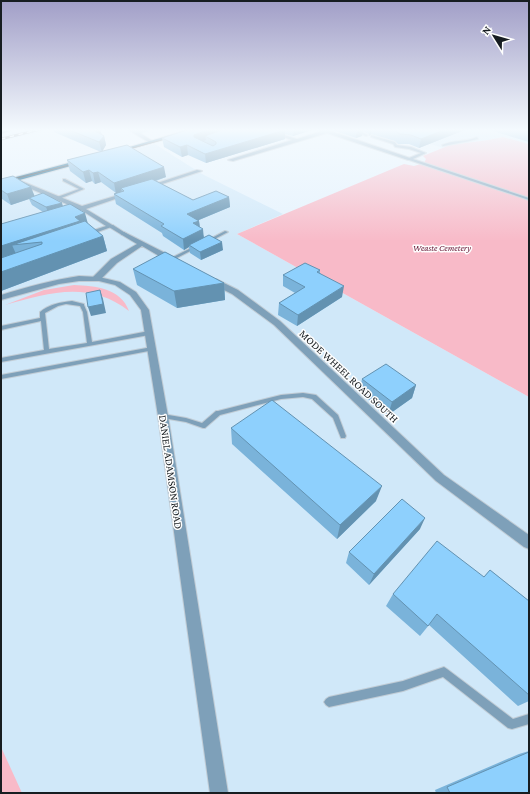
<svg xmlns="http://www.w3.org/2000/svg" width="530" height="794" viewBox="0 0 530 794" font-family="'Crimson Pro',serif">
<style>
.built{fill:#d0e8f9}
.green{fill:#f8bac8}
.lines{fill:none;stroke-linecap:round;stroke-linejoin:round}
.service-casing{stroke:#c1ccd5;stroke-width:2}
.pedestrian-casing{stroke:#c1ccd5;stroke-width:2}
.minor-casing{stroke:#c1ccd5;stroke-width:2}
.tertiary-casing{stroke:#c1ccd5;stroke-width:2}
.primary-casing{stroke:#c1ccd5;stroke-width:2}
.motorway-casing{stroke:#c1ccd5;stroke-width:2}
.service{fill:#7ea0b9;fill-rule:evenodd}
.pedestrian{fill:#7ea0b9;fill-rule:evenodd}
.minor{fill:#7ea0b9;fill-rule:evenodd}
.tertiary{fill:#7ea0b9;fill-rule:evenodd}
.primary{fill:#0a5c87;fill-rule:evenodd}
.motorway{fill:#13425f;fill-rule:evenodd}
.tram{stroke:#333a3f;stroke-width:1}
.rail-casing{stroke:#333a3f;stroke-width:2.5}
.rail{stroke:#fefefe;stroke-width:1.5;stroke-dasharray:4.5;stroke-linecap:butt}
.wall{fill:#7ab3da}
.shaded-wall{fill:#6392b1}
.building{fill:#8ed0fd;stroke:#6392b1}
.labels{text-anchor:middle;stroke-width:3;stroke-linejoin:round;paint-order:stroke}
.far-park-label{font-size:9px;font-style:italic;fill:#661433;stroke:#fefefe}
.street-label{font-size:11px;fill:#171d21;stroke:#fefefe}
</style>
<rect width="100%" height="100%" fill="#e6f3fd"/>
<path class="built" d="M28 129H55L1 141V136Z
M423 129H529V144L503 137 488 140 450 145 443 148 405 136Z
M155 144 202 174 283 214 237 234 529 397V793H1V185Z"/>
<path class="green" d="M503 137 529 144V397L237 234 404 164 414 166 424 163 426 159 423 156 450 145 488 140Z
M74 285C95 286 121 288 129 311 89 280 48 293 5 305L44 290Z
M1 747 22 793H1Z"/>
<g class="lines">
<g class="service-casing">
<path id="service" d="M350 129H355L368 135 366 136Z
M371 135 395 142 397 145 411 147 426 153 413 159 529 198V200L409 160V158L421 153 409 149 395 147 393 144 371 137Z
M477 137 478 139 470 141 443 146 442 145C452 140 466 142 477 137Z
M63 179H65L84 189 59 199H57V197L79 189 63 181Z
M225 231 228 232 209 242 206 241Z
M195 246 198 247 173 260 169 259Z
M72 301 84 304V305L87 312 92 342 149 331 152 333 149 335 1 362V358L44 350 41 321 1 330V326L40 318V312C48 305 60 302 72 301ZM66 304 80 306 83 312 87 343 49 349 45 313 58 306Z
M152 347 154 348 155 349 154 350 1 379V375Z
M303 393 316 395 338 415 346 436 345 438H341L333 418 312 399 303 397 281 399 220 415 205 428H203L186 422 163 418H161L160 416 161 414H163L186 418 202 423 216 411H218L281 395Z
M444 667 447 669 513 719 529 714V724L512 729 508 728 443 677 403 691 329 707 326 705 324 702 326 699 329 697 403 681Z"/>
</g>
<g class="pedestrian-casing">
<path id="pedestrian" d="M109 225H113L127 234 122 235 109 227Z"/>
</g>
<g class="minor-casing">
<path id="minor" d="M127 129 136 131 152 129 140 133 154 142 150 143Z
M317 129H325L413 159 408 160 327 133 233 161 228 160 292 140 271 133V131L297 139 322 131Z
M197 170 202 171 150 188 145 187Z
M19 180 82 206 125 193 130 194 86 209 114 226 84 237 82 236V234L106 226 81 210 64 214V212L76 208 17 183V181Z
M124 232 177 259 178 261 174 263H171L142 246 117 263 99 281H93V277L111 259 137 244 122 235 121 234Z
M210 279H216L238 290 280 321 444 475 529 535V549L524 547 436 481 274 325 232 294 210 283Z"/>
</g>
<g class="tertiary-casing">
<path id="tertiary" d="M79 276 99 277 120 282 136 292 149 310 168 416 228 793H210L158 416 141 310 130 295 115 285 99 281H79L59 284 1 300V295C27 287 52 280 79 276Z"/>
</g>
<g class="primary-casing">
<path id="primary" d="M191 129H200L121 152 116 151Z
M80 160 83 162 82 163 1 185V181Z"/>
</g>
<g class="motorway-casing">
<path id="motorway" d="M5 129H15L1 134V130Z"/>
</g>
<use href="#service" class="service"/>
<use href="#pedestrian" class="pedestrian"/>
<use href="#minor" class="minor"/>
<use href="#tertiary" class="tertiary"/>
<use href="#primary" class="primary"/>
<use href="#motorway" class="motorway"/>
<path class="tram" d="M121 151 173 137
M1 182 78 163"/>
<g class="rail-casing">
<path id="rail" d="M1 139 41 129"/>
</g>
<use href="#rail" class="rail"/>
</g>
<path class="wall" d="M53 129H100L101 134 104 136 106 145 102 151 166 177 156 181 193 200 229 197 230 207 199 220V221L200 227 204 237 223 250 201 260 190 253 189 247 184 250 163 236 162 233 116 204 114 194 116 193 101 182 95 184 92 181 86 183 70 171 67 160 101 152 54 132Z
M190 129H315L293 136 285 134V139L206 163 188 155 182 157 164 147 162 138Z
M329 129H467L419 148 409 144H398L395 141 371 134 369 136V134L362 131V136L356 138Z
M486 129H529V142Z
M1 179 34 196 63 206 88 224 103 236 107 251 1 291V224L43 212 32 205 29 199 11 205 2 199 1 201Z
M133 269 224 283 225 300 177 308 137 285Z
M320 270V273L342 297 297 326 278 315 279 303 295 293 283 286V275Z
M362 379 416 385 412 398 388 415 359 392Z
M231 428 376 501 337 539 232 444Z
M420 529 369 585 346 563 349 552Z
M490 570 529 601V701L518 706 429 625 420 636 386 606 393 594 484 577Z
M529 751V793H436L435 790 519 754Z"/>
<path class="shaded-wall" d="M90 129H100L102 135Z
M210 129H259L205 136 206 140 195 144 194 135Z
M294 129H315L293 136Z
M357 129H363L362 136 356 138Z
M370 129H372L371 134 369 136Z
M446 129H467L419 148 421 139Z
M285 130V139L206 163 205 154Z
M104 136 106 145 102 152 99 142Z
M187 145 188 155 182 157 180 147Z
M164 167 166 177 124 191 121 188 122 192 116 194 114 183Z
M89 170 92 181 86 183 83 172Z
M98 172 101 182 95 184 93 173Z
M31 187 35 197 29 198V199L11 205 7 194Z
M229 197 230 207 189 224 187 214Z
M62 203 64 210 49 215 46 207Z
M85 213 88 224 42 242 12 245 16 254 1 259V246Z
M199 221 200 230 203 229 204 240 189 245V247L184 250 183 239 193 223Z
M103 236 107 251 1 291V272Z
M222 242 223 250 201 260 200 252Z
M224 283 225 300 177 308 174 291Z
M344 286 342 297 297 326 298 315Z
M100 290 103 299 106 313 91 316 88 307Z
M416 385 412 398 388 415 392 402Z
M382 486 376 501 337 539 340 525Z
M425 518 420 529 369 585 374 574Z"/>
<path class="building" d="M67 129H92L104 136 99 142Z
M190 129H210L194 135V137L213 146 216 144V142L205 136 224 129H283L285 130 205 154 187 145 180 147 162 138Z
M390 129H446L421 139 411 135 400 134 397 132Z
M521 129H529V132Z
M127 145 164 167 114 183 98 172 93 173 89 170 83 172 67 160Z
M13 176 31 187 7 194 1 190V179Z
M152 179 193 200 216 191 229 197 187 214 199 221 193 223 203 229 183 239 161 226 164 224 114 194 124 191 121 188Z
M43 193 62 203 46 207 29 198Z
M70 204 85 213 75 217 80 221 1 246V224Z
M85 221 103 236 1 272V258L42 244V242L12 245Z
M209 235 222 242 200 252 189 245Z
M165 252 224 283 174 291 133 269Z
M305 263 320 270 317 272 344 286 298 315 279 303 305 287 283 275Z
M100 290 103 304 88 307 86 293Z
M386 364 416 385 392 402 362 379Z
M272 400 382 486 340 525 231 428Z
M402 499 425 518 374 574 349 552Z
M437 541 484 577 490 570 529 601V695L437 614 428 626 393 594Z
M529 752V793H450L447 787Z"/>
<linearGradient id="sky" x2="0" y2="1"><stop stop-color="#a19ec7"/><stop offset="0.54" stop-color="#f4fafe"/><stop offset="1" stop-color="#f4fafe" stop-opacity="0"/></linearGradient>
<rect width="530" height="241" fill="url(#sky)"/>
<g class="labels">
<g class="far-park-label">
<text x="442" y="251">Weaste Cemetery</text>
</g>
<g class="street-label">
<text transform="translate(349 376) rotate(43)" y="4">MODE WHEEL ROAD SOUTH</text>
<text transform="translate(171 472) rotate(82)" y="4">DANIEL ADAMSON ROAD</text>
</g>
</g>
<rect width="530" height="794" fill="none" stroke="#171d21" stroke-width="4"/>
<g transform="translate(494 36) rotate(307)" stroke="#fefefe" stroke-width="3" paint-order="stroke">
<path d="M0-3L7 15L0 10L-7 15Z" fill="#171d21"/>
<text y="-6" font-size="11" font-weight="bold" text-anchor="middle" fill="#171d21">N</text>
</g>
</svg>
